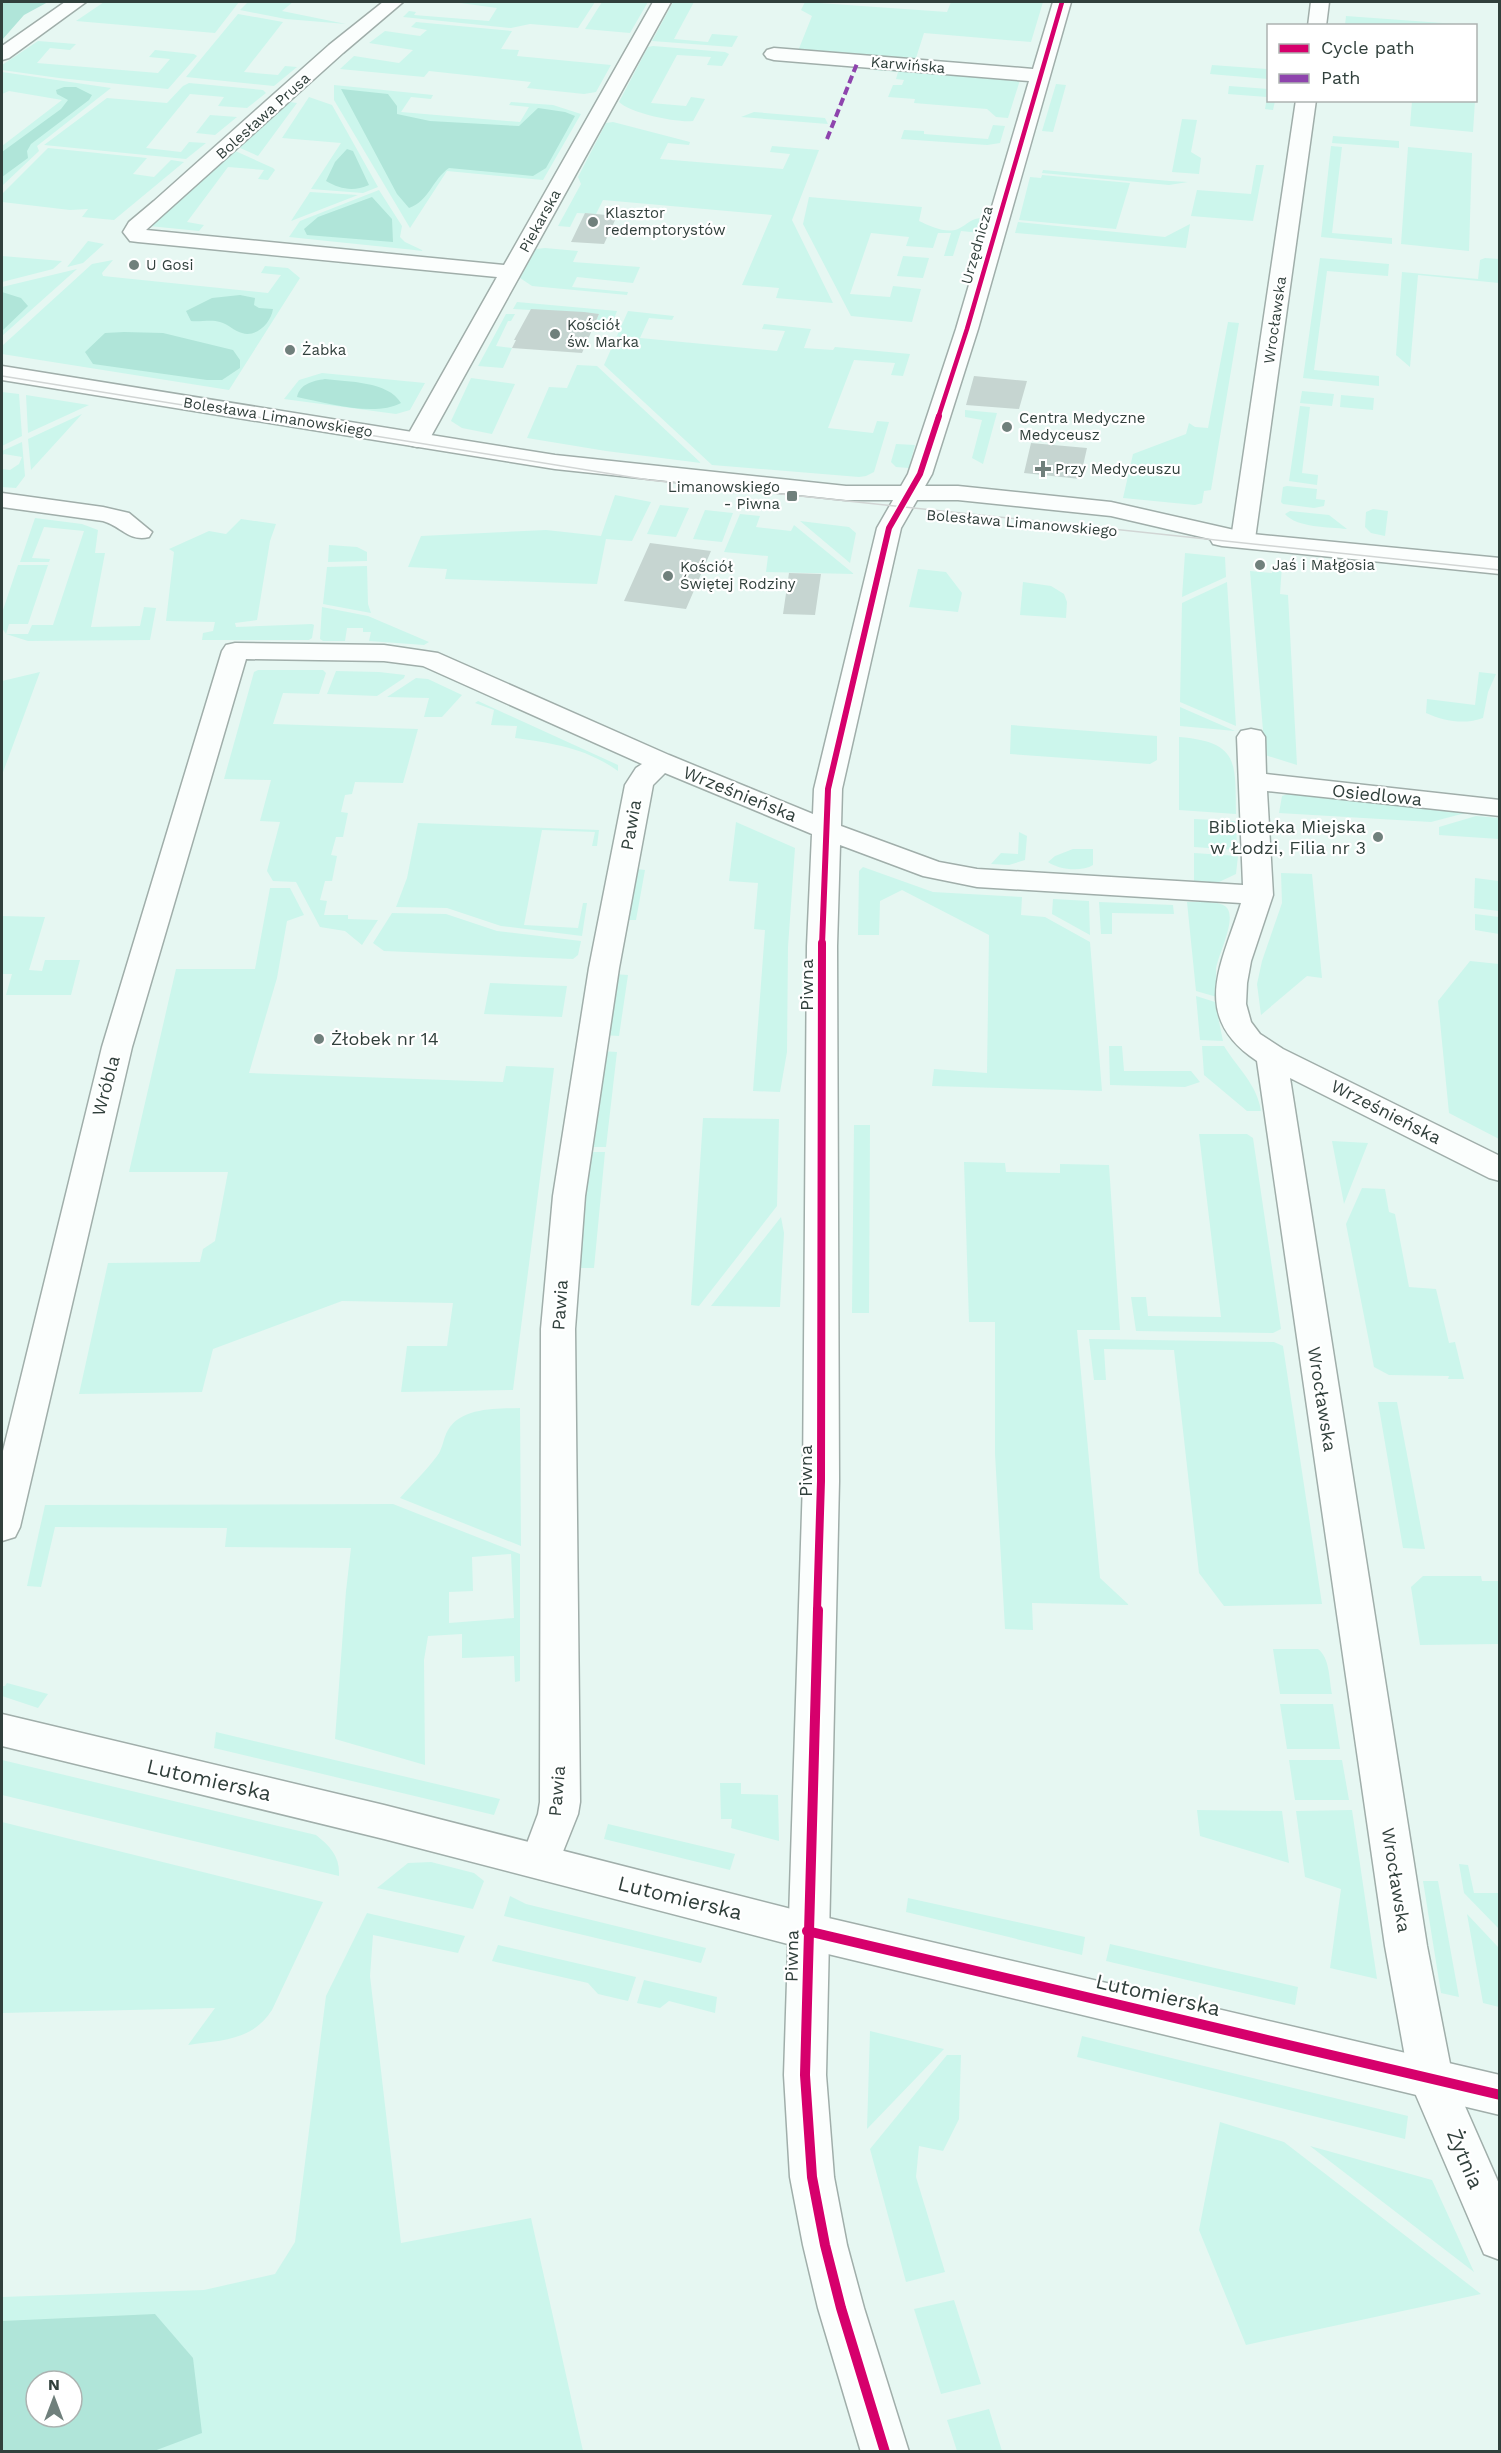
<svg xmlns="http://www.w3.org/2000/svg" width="1501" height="2453" viewBox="0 0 1501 2453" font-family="'Work Sans',sans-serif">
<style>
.green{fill:#ccf6ec;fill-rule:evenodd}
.forest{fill:#b0e5d9;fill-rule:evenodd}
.building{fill:#c6d5d1}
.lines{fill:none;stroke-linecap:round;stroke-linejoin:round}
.minor-casing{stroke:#a0aeaa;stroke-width:3}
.tertiary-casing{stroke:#a0aeaa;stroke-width:3}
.secondary-casing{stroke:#a0aeaa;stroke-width:3}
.minor{fill:#fbfefd;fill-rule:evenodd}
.tertiary{fill:#fbfefd;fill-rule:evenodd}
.secondary{fill:#fbfefd;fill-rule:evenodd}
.tram{stroke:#d1d5d4;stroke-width:1.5}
.quiet{stroke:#8e44ad;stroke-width:4;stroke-dasharray:8 4;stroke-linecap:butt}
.cycleway-far3-casing{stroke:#fff;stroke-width:7}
.cycleway-far2-casing{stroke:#fff;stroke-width:9}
.cycleway-far1-casing{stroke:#fff;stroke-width:11}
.cycleway-casing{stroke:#fff;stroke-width:14}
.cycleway-far3{stroke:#d6006c;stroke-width:4.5}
.cycleway-far2{stroke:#d6006c;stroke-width:6}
.cycleway-far1{stroke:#d6006c;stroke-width:8}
.cycleway{stroke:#d6006c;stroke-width:10}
.poi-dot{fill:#70807c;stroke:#fff;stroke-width:2}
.labels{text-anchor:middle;stroke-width:4.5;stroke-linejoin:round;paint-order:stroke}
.far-street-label{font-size:15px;fill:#31403c;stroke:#fff}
.far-poi-label{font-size:15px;fill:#31403c;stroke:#fff;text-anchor:start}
.street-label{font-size:18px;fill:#31403c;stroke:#fff}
.poi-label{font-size:18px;fill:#31403c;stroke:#fff;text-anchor:end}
.near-street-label{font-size:21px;fill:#31403c;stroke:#fff}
</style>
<rect width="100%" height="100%" fill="#e6f7f2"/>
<path class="green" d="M104 2H239L215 33 76 21Z
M248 2H293L282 11 346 24 286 19 240 10Z
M453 2H595L578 28 530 24 511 28 403 17 409 11 416 12 414 15 489 21 497 8Z
M602 2H648L630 33 585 29Z
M673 2H694L674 39 708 42 712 34 738 36 732 47 652 41Z
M805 2 947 12 951 2H1043L1031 42 924 33 915 61 798 51 812 16 801 10Z
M238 14 283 22 244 72 278 75 285 66 297 67 274 86 186 77Z
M1346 16 1470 25H1345Z
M416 22 512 31 501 49 519 50 517 56 611 65 596 92 584 94 527 88 531 82 429 71 424 77 340 69 354 56 399 63 413 50 369 43 385 31 420 36 427 30 411 27Z
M38 41 76 44 70 50 50 48 37 63 158 73 170 59 149 57 155 50 194 54 197 56 168 89 59 78 2 70V65Z
M653 46 725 52 729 54 722 66 707 65 711 57 677 55 651 103 686 106 691 97 705 99 693 121C677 123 630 113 619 102L648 47Z
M1268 62V79L1210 74 1212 65 1267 69Z
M880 68 1020 80 1008 118 996 117 987 109 914 103 915 99 888 97 893 85H902L904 80 896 79 898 72 873 70Z
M2 72 111 88 37 146 39 151 2 186V146L62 100 9 91 2 94Z
M189 83 263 90 266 93 247 108 218 106 224 97 190 94 146 148 181 152 189 142 206 143 186 159 44 145 107 98 167 103 183 86Z
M1056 84 1066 85 1053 132 1042 131Z
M334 85 433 95 431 99 411 97 401 112 520 122 529 107 509 105 511 102 553 105 581 114 543 180 447 171 410 228 334 100Z
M1229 86 1268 89V100L1275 101 1273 110 1265 109 1267 97 1228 94Z
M309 97 332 105 378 187 363 193 311 189 341 143 282 138Z
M1412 101H1475L1473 132 1410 126Z
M290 102 297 103 258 156 238 147Z
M754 112 825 118 828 124 741 117Z
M210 115 237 117 215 135 196 133Z
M1182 119 1197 120 1191 152 1201 158 1199 174 1172 172Z
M613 122 690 142 689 145 668 143 660 159 783 169 790 154 770 152 772 146 819 150 792 220 833 303 776 298 779 288 742 285 772 215 603 200 596 214 577 213 570 227 558 226 581 184 578 177 606 123Z
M993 125 1005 126 1000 143 987 145 901 139 904 130 924 131V134L988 139Z
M1333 136 1399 141V148L1332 143Z
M1331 146 1342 147 1332 233 1392 238V244L1321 237Z
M1408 147 1472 153 1469 251 1401 244Z
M48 148 147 158 133 174 154 177 171 160 184 162 114 220 82 217 88 209 70 210 2 202V194Z
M233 150 273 168 275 170 268 180 258 179 264 170 228 167 187 222 204 225 199 231 149 226Z
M1256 165H1264L1253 221 1191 216 1197 190 1251 194Z
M1043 170 1170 181 1188 182 1169 185 1042 173Z
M1042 175 1130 183 1116 229 1019 220 1030 177 1041 178Z
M379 190 402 226 400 237 405 242 424 251 289 237 300 221Z
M310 192 358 195 291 221Z
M809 197 922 207 919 221C930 226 946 234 958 229 968 224 972 217 985 218L981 233 961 231 953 256H944L951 233H938L933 248 906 246 909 237 871 233 850 294 890 297 893 286 921 289 912 322 851 316 803 224Z
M1018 222 1165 237 1190 224 1186 248 1015 233Z
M88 241 104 244 83 263 67 267Z
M545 248 578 251 573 262 640 267 633 283 577 277 572 287 628 292 627 295 532 286 520 278 536 249Z
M2 256 62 261 53 269 2 282Z
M903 256 929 258 923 278 897 276Z
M1320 258 1389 264 1388 276 1327 271 1314 370 1379 376V386L1303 378Z
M1485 258 1499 259V283L1418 275 1410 367 1396 355 1402 272 1478 279 1480 260Z
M113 260 102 273 103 276 268 293 281 275 261 273 265 266 288 268 300 278 229 390 2 354V346L92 264Z
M77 269 2 336V287Z
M517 302 617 311 610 329H607L610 322 596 320 599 314 513 309Z
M628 311 674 316 672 320 649 318 640 338 777 351 785 331 762 329 764 324 811 329 804 348 833 350 835 347 910 354 903 376 891 375 895 363 854 360 828 428 873 433 877 421 889 422 874 472 866 476 859 477 712 465 604 365Z
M506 314H515L511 321H508L496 346 512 348 503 368 478 366Z
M1228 322 1239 323 1211 490 1204 491 1202 503 1195 505 1123 498 1133 454 1186 434 1189 423 1195 427 1208 428Z
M577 365 597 366 701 463 606 451 527 438 549 387 567 388Z
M322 373 425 383 410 410 396 414 284 399 299 380Z
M471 378 515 384 492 434 462 428 451 421Z
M1302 391 1334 394 1332 406 1300 403Z
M2 392 19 394 22 436 2 446Z
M26 395 89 405 28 433Z
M1341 395 1374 398 1373 410 1340 407Z
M1300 406 1310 407 1302 473 1318 475 1317 485 1289 481Z
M965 410 997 413 983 464 972 458 982 420 965 417Z
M82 414 31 470 28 439Z
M22 442 25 476 16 488 2 487V469L10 470 19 464 22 457 4 454 2 456V451Z
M896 444 915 445 909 468 896 467 891 462Z
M1287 486 1317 489 1316 499 1325 500 1324 506 1314 508 1283 504 1281 502 1283 487Z
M615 495 651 502 632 541 606 539 597 584 445 579 447 569 408 567 421 536 546 530 601 536Z
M660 505 689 508 676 537 647 534Z
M1373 509 1388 511 1385 536 1371 533 1365 527 1366 512Z
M705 510 733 513 722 542 693 539Z
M1290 511 1329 515 1347 529C1329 527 1297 528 1285 514Z
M740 514 760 516 756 527 791 531 794 525 854 574 766 572 768 556 724 552Z
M35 518 82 524 98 530 95 553H105L91 627 140 626 144 607 156 608 150 640 28 641 6 634 2 628V613L18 565H48L28 624H9L6 634H28L32 625H53L84 531 44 527 32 558 50 559 49 562H20Z
M241 519 276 524 270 541 257 620 235 623 236 627 312 624 314 625 312 638 309 640H202L203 633 213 631 215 622 166 621 174 552 169 549 209 531 226 534Z
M800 521 849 527 856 533 850 563Z
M329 545 357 547 367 552V561L328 562Z
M1185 553 1225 557 1226 577 1182 597Z
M1273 564 1282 565 1280 594 1288 595 1297 765 1265 755 1250 571 1272 573Z
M367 566 368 604 371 613 323 604 327 567Z
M918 569 946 572 962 593 958 612 909 607Z
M1023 582 1051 586 1064 594 1067 602 1066 618 1020 615Z
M1227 582 1236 726 1180 702 1182 603Z
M322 607 368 616 429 642 424 645 369 641 371 632H363V628H347L345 641H323L320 639Z
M258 670H323L326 673 319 694 283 693 273 724 418 729 403 783 355 782 352 794 345 795 341 812 348 813 343 837H336L331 855 337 856 332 881H325L320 900 327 901 324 915H348V919L378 920 362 945 345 931 320 927 296 882 273 881 267 871 280 822 260 821 271 780 224 779 254 672Z
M336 671 379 672 405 675 404 678 377 696 327 694Z
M40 672 2 775V681Z
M1479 672 1496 674 1488 692 1483 718C1465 725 1443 721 1426 713L1427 699 1475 705Z
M416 678 428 679 462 695 442 717H424L429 698 387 697Z
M478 701 618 765V771C586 748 552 743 515 738L517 726 491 725 494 710 475 703Z
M1180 707 1235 731 1180 726Z
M1011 725 1157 736V760L1150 764 1010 754Z
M1179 737C1240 742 1235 763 1236 814L1179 810Z
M1291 793 1473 811 1431 822 1279 813 1282 796Z
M1476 816 1499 818V839L1439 835V827Z
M1194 819 1236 821 1237 850 1194 847Z
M736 822 795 848 788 947 787 1052 780 1092 753 1091 765 930 754 929 758 883 729 881Z
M418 823 599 830 597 846H592L595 832 542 830 524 925 578 928 583 903H587L582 936 501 926 447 908 396 907 407 878Z
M1019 832 1027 836 1025 860 1009 865 991 864 1001 853 1018 854Z
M1073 849H1093V865C1082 872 1059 870 1048 862L1055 856Z
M1194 853 1238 856 1236 874 1217 883 1194 882Z
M863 867 933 892 1022 897 1021 915 1045 917 1090 942 1102 1091 932 1086 934 1069 987 1073 989 935 902 890 880 901 879 935H858L859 871Z
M637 869 645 870 636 920H623Z
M1281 873 1312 874 1322 978 1307 976 1261 1015 1257 984 1262 961 1282 903Z
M1475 878 1499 881V911L1474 908Z
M270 888H290L304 915 287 921 277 978 249 1073 503 1082 506 1066 554 1068 513 1390 401 1392 407 1346H447L453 1303 342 1301 213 1349 202 1392 79 1394 108 1263 200 1262 203 1249 215 1241 228 1172H129L176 969H255Z
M1053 899 1089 901 1090 935 1052 914Z
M1099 902 1173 905 1174 914 1112 913V934H1101Z
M1187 902C1198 902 1215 900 1225 906 1239 916 1218 954 1216 969 1216 978 1217 988 1217 997L1196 991Z
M392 913 446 914 497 931 581 941 578 955 573 959 384 951 373 943Z
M1475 914 1499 917V934L1475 930Z
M2 916 45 917 29 970 42 971 45 960H80L71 995H6L12 974H2Z
M1470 961 1499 964V1139L1449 1113 1438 1001Z
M613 974 628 975 619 1036 603 1035Z
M490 983 567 986 562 1017 484 1014Z
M1196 996 1215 1002 1223 1041 1200 1040Z
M1109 1046H1122L1124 1071H1191L1200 1082 1185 1087 1110 1085Z
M1202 1046H1224C1238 1069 1257 1084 1261 1111H1247L1204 1075Z
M601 1051 617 1052 606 1147H588Z
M703 1118 779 1119 777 1206 699 1306 691 1305Z
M854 1125H870L869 1313H852Z
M1199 1134H1247L1253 1138 1281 1329 1273 1333 1136 1331 1131 1297H1146L1148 1316 1221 1317Z
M1332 1141 1368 1143 1344 1204Z
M587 1152H605L594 1268H577Z
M964 1162 1005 1163 1006 1172 1060 1173V1164L1109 1165 1120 1330H1077L1100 1578 1129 1605 1032 1603 1033 1630 1005 1629 995 1454V1322H969Z
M1362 1188 1385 1189 1389 1212 1395 1214 1409 1287 1436 1289 1449 1343 1455 1342 1464 1379H1448L1449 1376 1389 1375 1374 1367 1346 1224Z
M781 1217 784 1233 780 1307 711 1306Z
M1089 1339 1274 1342 1283 1346 1322 1604 1224 1606 1199 1573 1174 1350 1104 1349 1106 1380H1094Z
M1378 1402H1397L1425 1549 1403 1548Z
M520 1408 521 1546 400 1498C412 1484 426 1471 437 1456 443 1449 443 1438 448 1430 462 1407 496 1409 520 1408Z
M393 1504 520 1554V1681L515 1682 514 1656 462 1658V1634L428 1636 424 1660 425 1765 335 1739 346 1591 351 1548 225 1547 227 1528 55 1527 41 1587 27 1586 45 1505ZM511 1554 514 1618 449 1623V1592L473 1591 472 1557Z
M1423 1576H1481L1482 1581H1498L1499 1644 1420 1645 1411 1587Z
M1273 1649H1318C1330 1658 1329 1679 1332 1694H1280Z
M7 1683 48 1694 38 1708 2 1696V1686H5Z
M1280 1704H1333L1340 1749H1287Z
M216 1732 500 1799 494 1815 214 1748Z
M2 1760 316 1835C331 1847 340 1857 339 1876L2 1795Z
M1289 1760H1342L1349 1800H1295Z
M720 1783H741V1794L778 1795 779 1841 731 1828 732 1819H721Z
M1197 1810 1282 1811 1289 1863 1200 1836Z
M1352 1810 1377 1979 1330 1968 1341 1889 1305 1877 1296 1811Z
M2 1822 323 1902 272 2010C252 2041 222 2040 188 2045L215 2008 2 2013Z
M608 1824 735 1854 730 1870 604 1839Z
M431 1862 474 1873 484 1881 473 1909 377 1888 408 1863Z
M1459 1864 1468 1865 1474 1893H1499V1929L1464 1893Z
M1423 1881H1438L1459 1997 1441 1993Z
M510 1896 526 1904 706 1948 701 1963 504 1916Z
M908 1898 1085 1937 1082 1955 906 1912Z
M367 1913 465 1936 458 1953 373 1935 370 1976 401 2243 531 2218 583 2451H2V2297L204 2290 275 2274 295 2242 326 1996ZM36 2381H72V2417H36Z
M1467 1914 1499 1948V2007L1483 2003Z
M1110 1944 1298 1987 1295 2005 1106 1961Z
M498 1945 636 1977 628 2001 598 1994 588 1983 492 1961Z
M644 1980 717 1997 715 2013 669 2001 660 2008 637 2003Z
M870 2031 944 2049 867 2129Z
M1082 2036 1408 2116 1405 2139 1077 2057Z
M947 2055H961L959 2119 943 2151 919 2146 916 2177 945 2272 906 2282 870 2149Z
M1220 2122 1284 2142 1481 2294 1246 2345 1199 2230Z
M1310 2146 1432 2180 1474 2272Z
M954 2300 981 2384 941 2394 914 2309Z
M989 2409 1002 2451H957L947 2420Z"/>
<path class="forest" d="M2 2H48L24 15 2 40Z
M64 87H76L92 95 89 100 31 144 27 151 28 158 2 177V152L61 109 68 100 57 94 56 90Z
M341 89 388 94 397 106V114L430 121 519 126 538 108 565 112 575 116 546 168 533 176 449 168C432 180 429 201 409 208L397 194Z
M347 149 353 151 369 185C353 192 340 189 326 181L335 162Z
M372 197 392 219 393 242 307 235 304 229 318 217Z
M2 292 21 298 28 306 2 331Z
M240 295 255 298 254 305 259 308 273 309C271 323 256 338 242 333 234 331 228 324 220 322 212 319 200 322 191 321L186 311 212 298Z
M124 332 163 333 233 350 240 360V368L222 380H207L93 364 85 352 105 333Z
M325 379C348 382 388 381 401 403 375 417 326 403 297 397 300 384 312 381 325 379Z
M155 2314 193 2358 202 2433 154 2451H2V2321ZM36 2381H72V2417H36Z"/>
<path class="building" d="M585 213 617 216 604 244 571 242Z
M531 309 584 312 599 314 582 353 512 348 516 340H514Z
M974 376 1027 381 1019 409 966 405Z
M1031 443 1087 448 1080 479 1024 473Z
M650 543 711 551 686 609 624 601Z
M789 573 821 574 815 615 783 614Z"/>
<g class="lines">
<g class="minor-casing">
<path id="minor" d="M65 2H86L9 58 2 60V46Z
M383 2H403L343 53 146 230 504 265 653 2H671L429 440 425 445 417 447 409 445 405 440 497 277 138 242 130 241 123 232 129 222 154 201 329 45Z
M1053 2H1071L978 329 932 474 901 528 842 789 841 826 939 862 977 869 1243 885 1237 737 1241 731 1251 729 1261 731 1265 737 1266 774 1500 800V816L1267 791 1273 895 1251 961 1247 983 1246 1004 1251 1022 1260 1034 1283 1049 1500 1156V1181L1489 1178 1290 1078 1427 1946 1453 2079 1500 2186V2260L1484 2254 1409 2079 1385 1946 1257 1061C1189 1016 1222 964 1241 903L977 887 923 876 840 845 837 946 839 1481 826 2075 834 2177 847 2245 864 2308 909 2452H861L818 2308 803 2245 790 2177 784 2075 803 1481 807 946 812 834 665 773 653 785 619 968 585 1196 575 1329 580 1802 578 1814 554 1874 540 1879 526 1874 520 1862 538 1814 540 1802 541 1329 553 1196 589 968 625 785 636 768 642 764 423 666 384 661 246 659 132 1047 20 1527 15 1537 2 1541V1455L102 1047 222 651 226 645 235 643 384 645 438 653 669 755 813 814 814 789 877 528 908 474 956 329 1029 81 774 60 767 58 764 54 767 50 774 48 1033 69Z
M1311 2H1329L1326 26H1308Z
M1296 100H1316L1255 539 1252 544 1243 546 1234 544 1231 539Z
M2 493 103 507 129 513 152 532 149 537C129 542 121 526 103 521L2 507Z"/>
</g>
<g class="tertiary-casing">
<path id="tertiary" d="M2 366 555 455 846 486H958L1111 502 1252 534 1500 558V574L1222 546 1213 544 1210 539 1111 516 958 500H846L555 469 2 380Z"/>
</g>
<g class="secondary-casing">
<path id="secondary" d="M2 1714 384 1805 807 1913 1500 2075V2115L807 1949 384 1839 2 1746Z"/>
</g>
<use href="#minor" class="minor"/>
<use href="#tertiary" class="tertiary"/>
<use href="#secondary" class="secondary"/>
<path class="tram" d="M2 376 649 480 1500 570"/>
<path class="quiet" d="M827 139 858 61"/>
<g class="cycleway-far3-casing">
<path id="cycleway-far3" d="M938 418 967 329 1062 2"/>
</g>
<g class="cycleway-far2-casing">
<path id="cycleway-far2" d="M822 945 828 789 889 528 920 474 939 416"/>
</g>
<g class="cycleway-far1-casing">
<path id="cycleway-far1" d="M817 1611 821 1481 822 943"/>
</g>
<g class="cycleway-casing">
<path id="cycleway" d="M818 1610 805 2075 812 2177 825 2245 841 2308 885 2452
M807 1931 1500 2095"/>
</g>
<use href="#cycleway-far3" class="cycleway-far3"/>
<use href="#cycleway-far2" class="cycleway-far2"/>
<use href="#cycleway-far1" class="cycleway-far1"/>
<use href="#cycleway" class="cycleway"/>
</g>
<g class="poi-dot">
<circle cx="593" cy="222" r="6"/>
<circle cx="134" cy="265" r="6"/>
<circle cx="555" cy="334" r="6"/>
<circle cx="290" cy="350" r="6"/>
<circle cx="1007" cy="427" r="6"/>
<path d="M1040 460h6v6h6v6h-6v6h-6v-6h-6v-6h6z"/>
<rect x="786" y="490" width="12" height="12" rx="3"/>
<circle cx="1260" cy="565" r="6"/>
<circle cx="668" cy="576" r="6"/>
<circle cx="1378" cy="837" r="6"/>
<circle cx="319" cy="1039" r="6"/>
</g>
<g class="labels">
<g class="far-street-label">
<text transform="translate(908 65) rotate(5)" y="5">Karwińska</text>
<text transform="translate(263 116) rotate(-42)" y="5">Bolesława Prusa</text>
<text transform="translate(540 221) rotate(-61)" y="5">Piekarska</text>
<text transform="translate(977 245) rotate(-74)" y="5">Urzędnicza</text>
<text transform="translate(1275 320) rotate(-82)" y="5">Wrocławska</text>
<text transform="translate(278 417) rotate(9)" y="5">Bolesława Limanowskiego</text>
<text transform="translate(1022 523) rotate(5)" y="5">Bolesława Limanowskiego</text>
</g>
<g class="far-poi-label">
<text x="605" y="218">Klasztor<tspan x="605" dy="17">redemptorystów</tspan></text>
<text x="146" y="270">U Gosi</text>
<text x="567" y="330">Kościół<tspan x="567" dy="17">św. Marka</tspan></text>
<text x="302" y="355">Żabka</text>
<text x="1019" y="423">Centra Medyczne<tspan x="1019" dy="17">Medyceusz</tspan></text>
<text x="1055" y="474">Przy Medyceuszu</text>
<text x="780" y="492" text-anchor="end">Limanowskiego<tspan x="780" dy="17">- Piwna</tspan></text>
<text x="1272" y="570">Jaś i Małgosia</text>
<text x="680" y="572">Kościół<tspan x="680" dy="17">Świętej Rodziny</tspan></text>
</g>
<g class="street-label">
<text transform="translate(740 794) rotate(22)" y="6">Wrześnieńska</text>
<text transform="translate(1377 795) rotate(6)" y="6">Osiedlowa</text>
<text transform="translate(631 825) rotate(-80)" y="6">Pawia</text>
<text transform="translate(807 985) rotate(-90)" y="6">Piwna</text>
<text transform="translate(106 1086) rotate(-75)" y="6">Wróbla</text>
<text transform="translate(1386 1112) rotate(27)" y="6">Wrześnieńska</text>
<text transform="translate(560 1305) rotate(-86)" y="6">Pawia</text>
<text transform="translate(1322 1399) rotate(81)" y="6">Wrocławska</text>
<text transform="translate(806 1471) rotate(-90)" y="6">Piwna</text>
<text transform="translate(557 1791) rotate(-85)" y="6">Pawia</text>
<text transform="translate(1396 1880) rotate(81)" y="6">Wrocławska</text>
<text transform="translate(792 1956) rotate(-89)" y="6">Piwna</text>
</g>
<g class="poi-label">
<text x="1366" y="833">Biblioteka Miejska<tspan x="1366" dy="21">w Łodzi, Filia nr 3</tspan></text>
<text x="331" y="1045" text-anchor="start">Żłobek nr 14</text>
</g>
<g class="near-street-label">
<text transform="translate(209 1780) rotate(13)" y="7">Lutomierska</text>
<text transform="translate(680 1898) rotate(14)" y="7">Lutomierska</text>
<text transform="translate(1158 1995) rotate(13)" y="7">Lutomierska</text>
<text transform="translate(1465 2159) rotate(67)" y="7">Żytnia</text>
</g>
</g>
<rect width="1501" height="2453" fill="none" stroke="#31403c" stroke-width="6"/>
<rect x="1267" y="24" width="210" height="78" fill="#ffffff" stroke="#adb3b1" stroke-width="1.5"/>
<rect x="1279" y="44" width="30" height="9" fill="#d6006c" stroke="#adb3b1" stroke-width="1.5"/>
<text x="1321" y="54" font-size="18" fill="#31403c">Cycle path</text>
<rect x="1279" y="74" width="30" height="9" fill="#8e44ad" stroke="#adb3b1" stroke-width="1.5"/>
<text x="1321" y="84" font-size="18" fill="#31403c">Path</text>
<g transform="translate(54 2399)"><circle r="28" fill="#ffffff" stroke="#adb3b1" stroke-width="1.5"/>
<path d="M0-4.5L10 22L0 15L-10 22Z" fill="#70807c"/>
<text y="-9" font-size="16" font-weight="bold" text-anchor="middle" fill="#31403c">N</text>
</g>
</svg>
